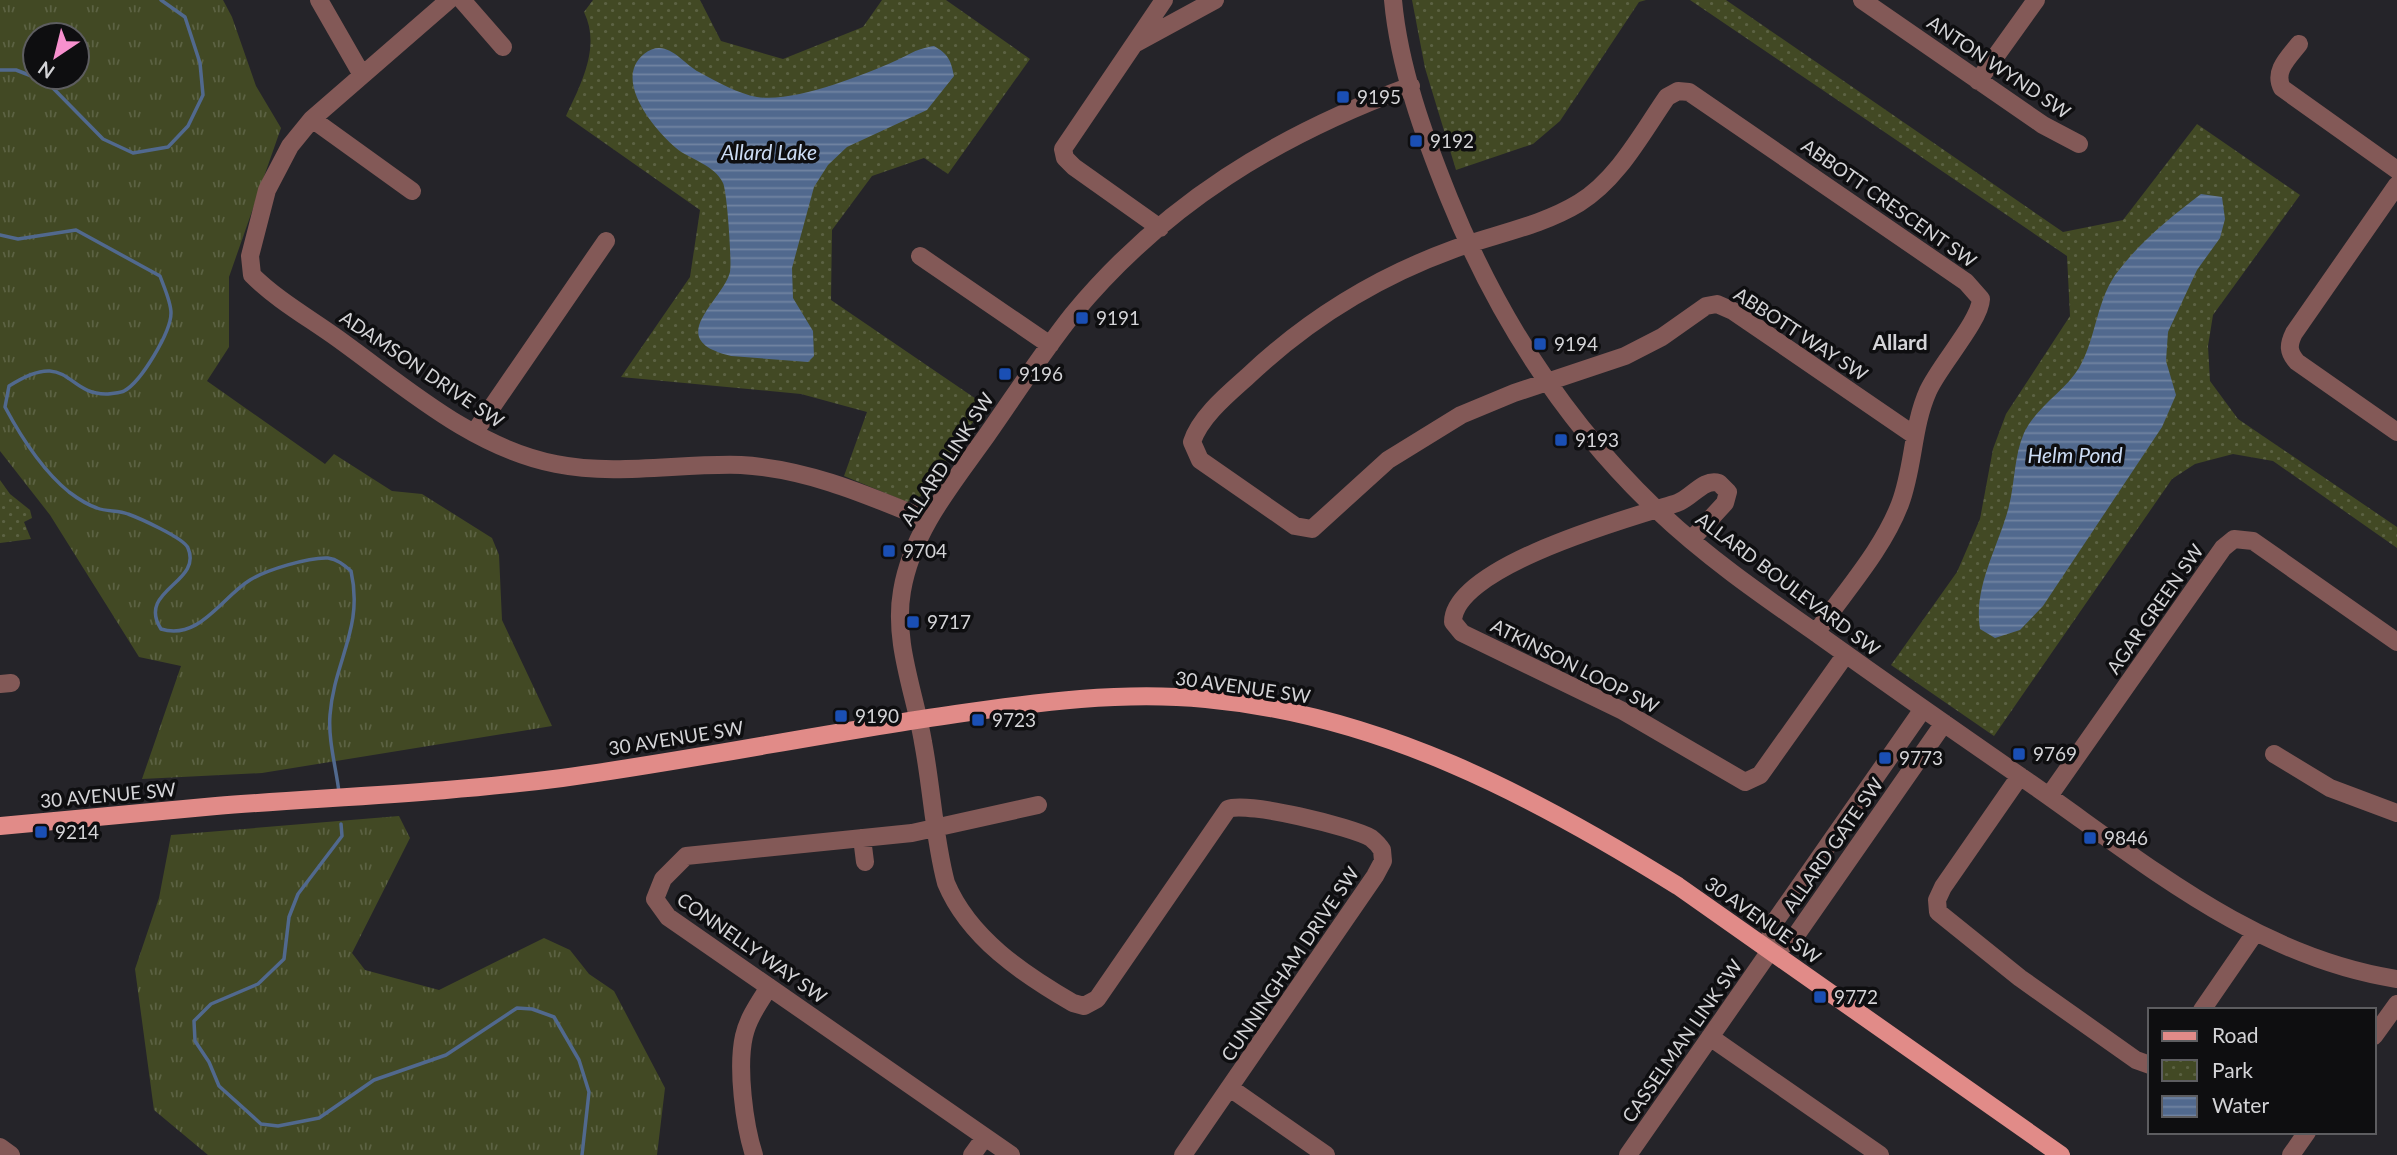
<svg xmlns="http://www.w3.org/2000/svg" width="2397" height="1155" viewBox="0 0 2397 1155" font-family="Lato,sans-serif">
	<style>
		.grass { fill: url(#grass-tufts); fill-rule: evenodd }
		.park { fill: url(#park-dots) }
		.water { fill: url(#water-rules) }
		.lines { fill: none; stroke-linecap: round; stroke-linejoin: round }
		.stream { stroke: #51698e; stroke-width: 3.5 }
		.minor { stroke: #835957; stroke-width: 18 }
		.major { stroke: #e18b88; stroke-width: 18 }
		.transit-dot { fill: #1a4fb4; stroke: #0e0e10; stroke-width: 2.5 }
		.labels { text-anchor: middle; stroke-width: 7; stroke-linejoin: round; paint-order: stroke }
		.street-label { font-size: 19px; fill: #d4d4d7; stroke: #0e0e10 }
		.poi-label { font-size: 19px; fill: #d4d4d7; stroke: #0e0e10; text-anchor: start }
		.water-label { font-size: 21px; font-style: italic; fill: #ccdcf4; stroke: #0e0e10 }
		.neighbourhood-label { font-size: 21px; font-weight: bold; fill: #d4d4d7; stroke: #0e0e10 }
	</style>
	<defs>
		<pattern id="grass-tufts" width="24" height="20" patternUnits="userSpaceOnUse" patternTransform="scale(1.75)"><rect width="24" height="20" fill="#424924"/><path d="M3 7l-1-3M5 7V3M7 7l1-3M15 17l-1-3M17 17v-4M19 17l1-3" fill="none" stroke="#5c6243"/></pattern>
		<pattern id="park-dots" width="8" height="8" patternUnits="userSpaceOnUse" patternTransform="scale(1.75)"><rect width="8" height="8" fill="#424924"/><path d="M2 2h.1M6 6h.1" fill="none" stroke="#5c6243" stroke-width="1.8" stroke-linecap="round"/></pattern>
		<pattern id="water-rules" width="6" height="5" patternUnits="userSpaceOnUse" patternTransform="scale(1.75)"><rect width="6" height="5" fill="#51698e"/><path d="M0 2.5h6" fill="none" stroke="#7184a2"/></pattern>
	</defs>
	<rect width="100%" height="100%" fill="#252429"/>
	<path class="grass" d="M0 0H223L232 17 256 86 281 128 229 277V347L207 381 325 464 334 454 392 491 422 494 492 538 499 555 502 620 552 726 262 773 142 779 181 666 139 657 50 515 0 451ZM35 35H77V77H35Z
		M399 816 410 838 352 953 365 970 439 990 544 938 570 950 589 974 614 991 665 1088 657 1155H208L154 1110 135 969 159 898 171 835Z"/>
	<path class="park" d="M593 0H700L721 41 783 59 863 27 882 0H946L1030 59 948 174 924 158 872 176 832 230 831 300 985 405 921 496 907 502 844 476 867 412 801 394 621 377 690 277 700 210 566 116C581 84 601 47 584 12Z
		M1412 0H1646L1639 2 1560 121 1533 144 1456 170 1425 68Z
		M1690 0H1726L2063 232 2123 220 2197 124 2300 195 2213 315 2208 346 2210 381 2238 419 2397 527V548L2273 461 2233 454 2195 464 2172 479 1994 736 1891 665 1957 572 1980 519 1993 449 2006 414 2070 316 2067 256Z
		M0 480 10 494 30 510 32 518 24 522 31 539 0 543Z"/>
	<path class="water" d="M934 46C948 54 951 60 954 76L927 110 847 147 828 165 814 187 792 268 793 298 813 331 814 356 808 362 731 356C662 340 722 302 730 272 732 262 727 191 723 183 714 164 690 160 676 148 655 130 612 80 644 54 666 36 682 63 699 72 715 81 739 94 757 97 793 103 861 76 895 61 911 54 915 49 934 46Z
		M2201 194 2222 197 2225 219 2220 238 2197 270 2168 332 2166 361 2176 395 2162 427 2043 606 2020 630 1995 638 1980 629C1973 586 1999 546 2009 506 2015 482 2014 456 2024 433 2036 407 2065 391 2079 368 2097 337 2096 298 2119 270 2141 241 2172 216 2201 194Z"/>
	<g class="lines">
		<path class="stream" d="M0 70H16L47 82 103 139 133 153 168 147 188 126 203 95 200 63 185 17 161 0
			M0 235 18 239 76 230 160 276C164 287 171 302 171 313 171 332 141 382 124 391 121 393 112 393 108 394 65 396 70 347 9 386L5 407C21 437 42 470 69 492 77 498 88 505 97 508 107 512 118 510 128 514 139 518 184 538 188 548 203 583 136 590 161 629 199 641 222 597 250 580 266 570 309 557 328 558 337 559 344 565 351 571 364 628 334 661 330 715 328 739 336 768 339 792
			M341 824 342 836 298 894 289 917 284 959 258 984 211 1004 194 1021 195 1041 209 1062 219 1086 261 1124 278 1126 319 1118 374 1080 446 1055 517 1008 532 1009 554 1017 579 1060 589 1092 582 1155"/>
		<path class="minor" d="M319 0 362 75
			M449 0 312 119 290 146 267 190 250 256 252 275C276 299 309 318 337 338 404 386 473 448 556 464 616 476 680 463 741 465 808 469 867 495 928 520
			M462 0 503 47
			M1393 0C1399 67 1424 136 1449 198 1496 314 1565 422 1656 509 1705 556 1763 596 1819 635 1889 685 1959 734 2030 783 2145 863 2255 957 2397 979
			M1862 0 2043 125 2079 144
			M1136 43 1215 0
			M2299 44C2289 57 2273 71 2282 88L2397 170
			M1978 81 2036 0
			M312 119 412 191
			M2397 185 2294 333C2288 345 2288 352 2297 362L2397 432
			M1160 228 1074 167 1065 158 1063 149 1164 0
			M920 256 1050 345
			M474 433 606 241
			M1691 540 1725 503 1728 492 1719 483C1703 478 1692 498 1677 503 1632 517 1453 566 1453 622L1462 633 1623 711 1745 782 1760 775 1846 654
			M1816 633C1844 592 1882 551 1900 504 1914 467 1912 427 1928 391 1939 366 1980 321 1981 299L1966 282 1689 92 1678 91 1667 97C1642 133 1618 179 1579 203 1541 226 1496 234 1454 249 1377 277 1306 321 1247 377 1228 394 1200 417 1192 442L1200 460 1295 526 1312 529 1388 460 1461 415 1514 393 1625 356 1662 337 1706 306 1717 304 1733 311 1914 435
			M0 684 11 683
			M2274 754 2330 788 2397 813
			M2020 776 1943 887 1937 900 1938 912 2020 978 2136 1060 2150 1065
			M2049 796 2223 548 2234 539 2253 541 2397 642
			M862 838 865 862
			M1770 951 1771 927 1923 709
			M1770 951 1792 941 1944 723
			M2202 1010 2255 933
			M2374 1036 2397 1004
			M1710 1037 1880 1155
			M1230 1088 1326 1155
			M0 1147 11 1155
			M754 1155C744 1124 737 1067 744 1036 748 1018 759 1003 769 987
			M972 1155 985 1137
			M1011 1155 668 917 655 899 663 879 686 856 912 833 1038 805
			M1183 1155 1375 876 1383 861 1382 850C1379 845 1376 842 1371 838 1352 827 1247 801 1228 809L1097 999 1084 1006 1073 1003C1023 974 969 938 946 883 934 838 932 789 923 742 915 693 893 642 902 591 912 531 953 483 987 435 1015 395 1042 353 1073 314 1165 203 1278 135 1411 86
			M1628 1155 1770 951
			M2291 1155 2307 1132"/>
		<path class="major" d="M0 826C72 819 144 812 216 806 331 797 447 793 562 778 694 760 824 733 956 714 1039 702 1122 691 1206 699 1380 715 1532 795 1678 886L2061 1155"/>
	</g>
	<g class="transit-dot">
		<rect x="1336" y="90" width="14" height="14" rx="3.5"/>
		<rect x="1409" y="134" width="14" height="14" rx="3.5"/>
		<rect x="1075" y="311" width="14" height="14" rx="3.5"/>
		<rect x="1533" y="337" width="14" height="14" rx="3.5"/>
		<rect x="998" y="367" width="14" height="14" rx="3.5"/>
		<rect x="1554" y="433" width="14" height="14" rx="3.5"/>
		<rect x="882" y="544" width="14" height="14" rx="3.5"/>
		<rect x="906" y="615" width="14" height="14" rx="3.5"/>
		<rect x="834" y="709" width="14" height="14" rx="3.5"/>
		<rect x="971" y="713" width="14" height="14" rx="3.5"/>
		<rect x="2012" y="747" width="14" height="14" rx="3.5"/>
		<rect x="1878" y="751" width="14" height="14" rx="3.5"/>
		<rect x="34" y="825" width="14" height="14" rx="3.5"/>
		<rect x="2083" y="831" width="14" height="14" rx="3.5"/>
		<rect x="1813" y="990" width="14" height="14" rx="3.5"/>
	</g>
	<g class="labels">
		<g class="street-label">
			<text transform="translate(1999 67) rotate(34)" y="7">ANTON WYND SW</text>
			<text transform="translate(1889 203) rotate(35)" y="7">ABBOTT CRESCENT SW</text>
			<text transform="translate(1801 334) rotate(33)" y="7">ABBOTT WAY SW</text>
			<text transform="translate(422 369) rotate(34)" y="7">ADAMSON DRIVE SW</text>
			<text transform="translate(947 459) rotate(-57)" y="7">ALLARD LINK SW</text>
			<text transform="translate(1788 584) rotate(37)" y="7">ALLARD BOULEVARD SW</text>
			<text transform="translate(2155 609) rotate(-55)" y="7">AGAR GREEN SW</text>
			<text transform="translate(1575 666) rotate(27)" y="7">ATKINSON LOOP SW</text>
			<text transform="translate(1243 687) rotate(8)" y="7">30 AVENUE SW</text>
			<text transform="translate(676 738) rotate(-9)" y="7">30 AVENUE SW</text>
			<text transform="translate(108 795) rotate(-5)" y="7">30 AVENUE SW</text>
			<text transform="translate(1833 845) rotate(-55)" y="7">ALLARD GATE SW</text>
			<text transform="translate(1763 920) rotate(35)" y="7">30 AVENUE SW</text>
			<text transform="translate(752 948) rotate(35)" y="7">CONNELLY WAY SW</text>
			<text transform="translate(1290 964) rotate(-56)" y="7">CUNNINGHAM DRIVE SW</text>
			<text transform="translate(1682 1041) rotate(-55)" y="7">CASSELMAN LINK SW</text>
		</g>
		<g class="poi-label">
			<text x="1357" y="104">9195</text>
			<text x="1430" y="148">9192</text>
			<text x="1096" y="325">9191</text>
			<text x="1554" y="351">9194</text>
			<text x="1019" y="381">9196</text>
			<text x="1575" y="447">9193</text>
			<text x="903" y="558">9704</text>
			<text x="927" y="629">9717</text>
			<text x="855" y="723">9190</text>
			<text x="992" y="727">9723</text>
			<text x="2033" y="761">9769</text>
			<text x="1899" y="765">9773</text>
			<text x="55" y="839">9214</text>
			<text x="2104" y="845">9846</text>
			<text x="1834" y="1004">9772</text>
		</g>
		<g class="water-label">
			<text x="769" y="160">Allard Lake</text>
			<text x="2075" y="463">Helm Pond</text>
		</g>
		<g class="neighbourhood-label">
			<text x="1900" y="350">Allard</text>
		</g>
	</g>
	<rect x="2148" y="1008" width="228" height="126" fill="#0e0e10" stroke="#5d5d60" stroke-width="2"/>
	<rect x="2162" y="1031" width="35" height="10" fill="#e18b88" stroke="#5d5d60" stroke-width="2"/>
	<text x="2212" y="1043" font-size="21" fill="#d4d4d7">Road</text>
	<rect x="2162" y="1060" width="35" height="21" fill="url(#park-dots)" stroke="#5d5d60" stroke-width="2"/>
	<text x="2212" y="1078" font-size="21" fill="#d4d4d7">Park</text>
	<rect x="2162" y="1096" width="35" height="21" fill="url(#water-rules)" stroke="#5d5d60" stroke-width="2"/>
	<text x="2212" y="1113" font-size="21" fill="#d4d4d7">Water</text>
	<g transform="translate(56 56) rotate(215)"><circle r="33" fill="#0e0e10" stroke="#5d5d60" stroke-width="2"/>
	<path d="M0-5L12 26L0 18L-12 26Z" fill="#f790ce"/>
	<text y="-10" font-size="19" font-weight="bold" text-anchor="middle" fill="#d4d4d7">N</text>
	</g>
</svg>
